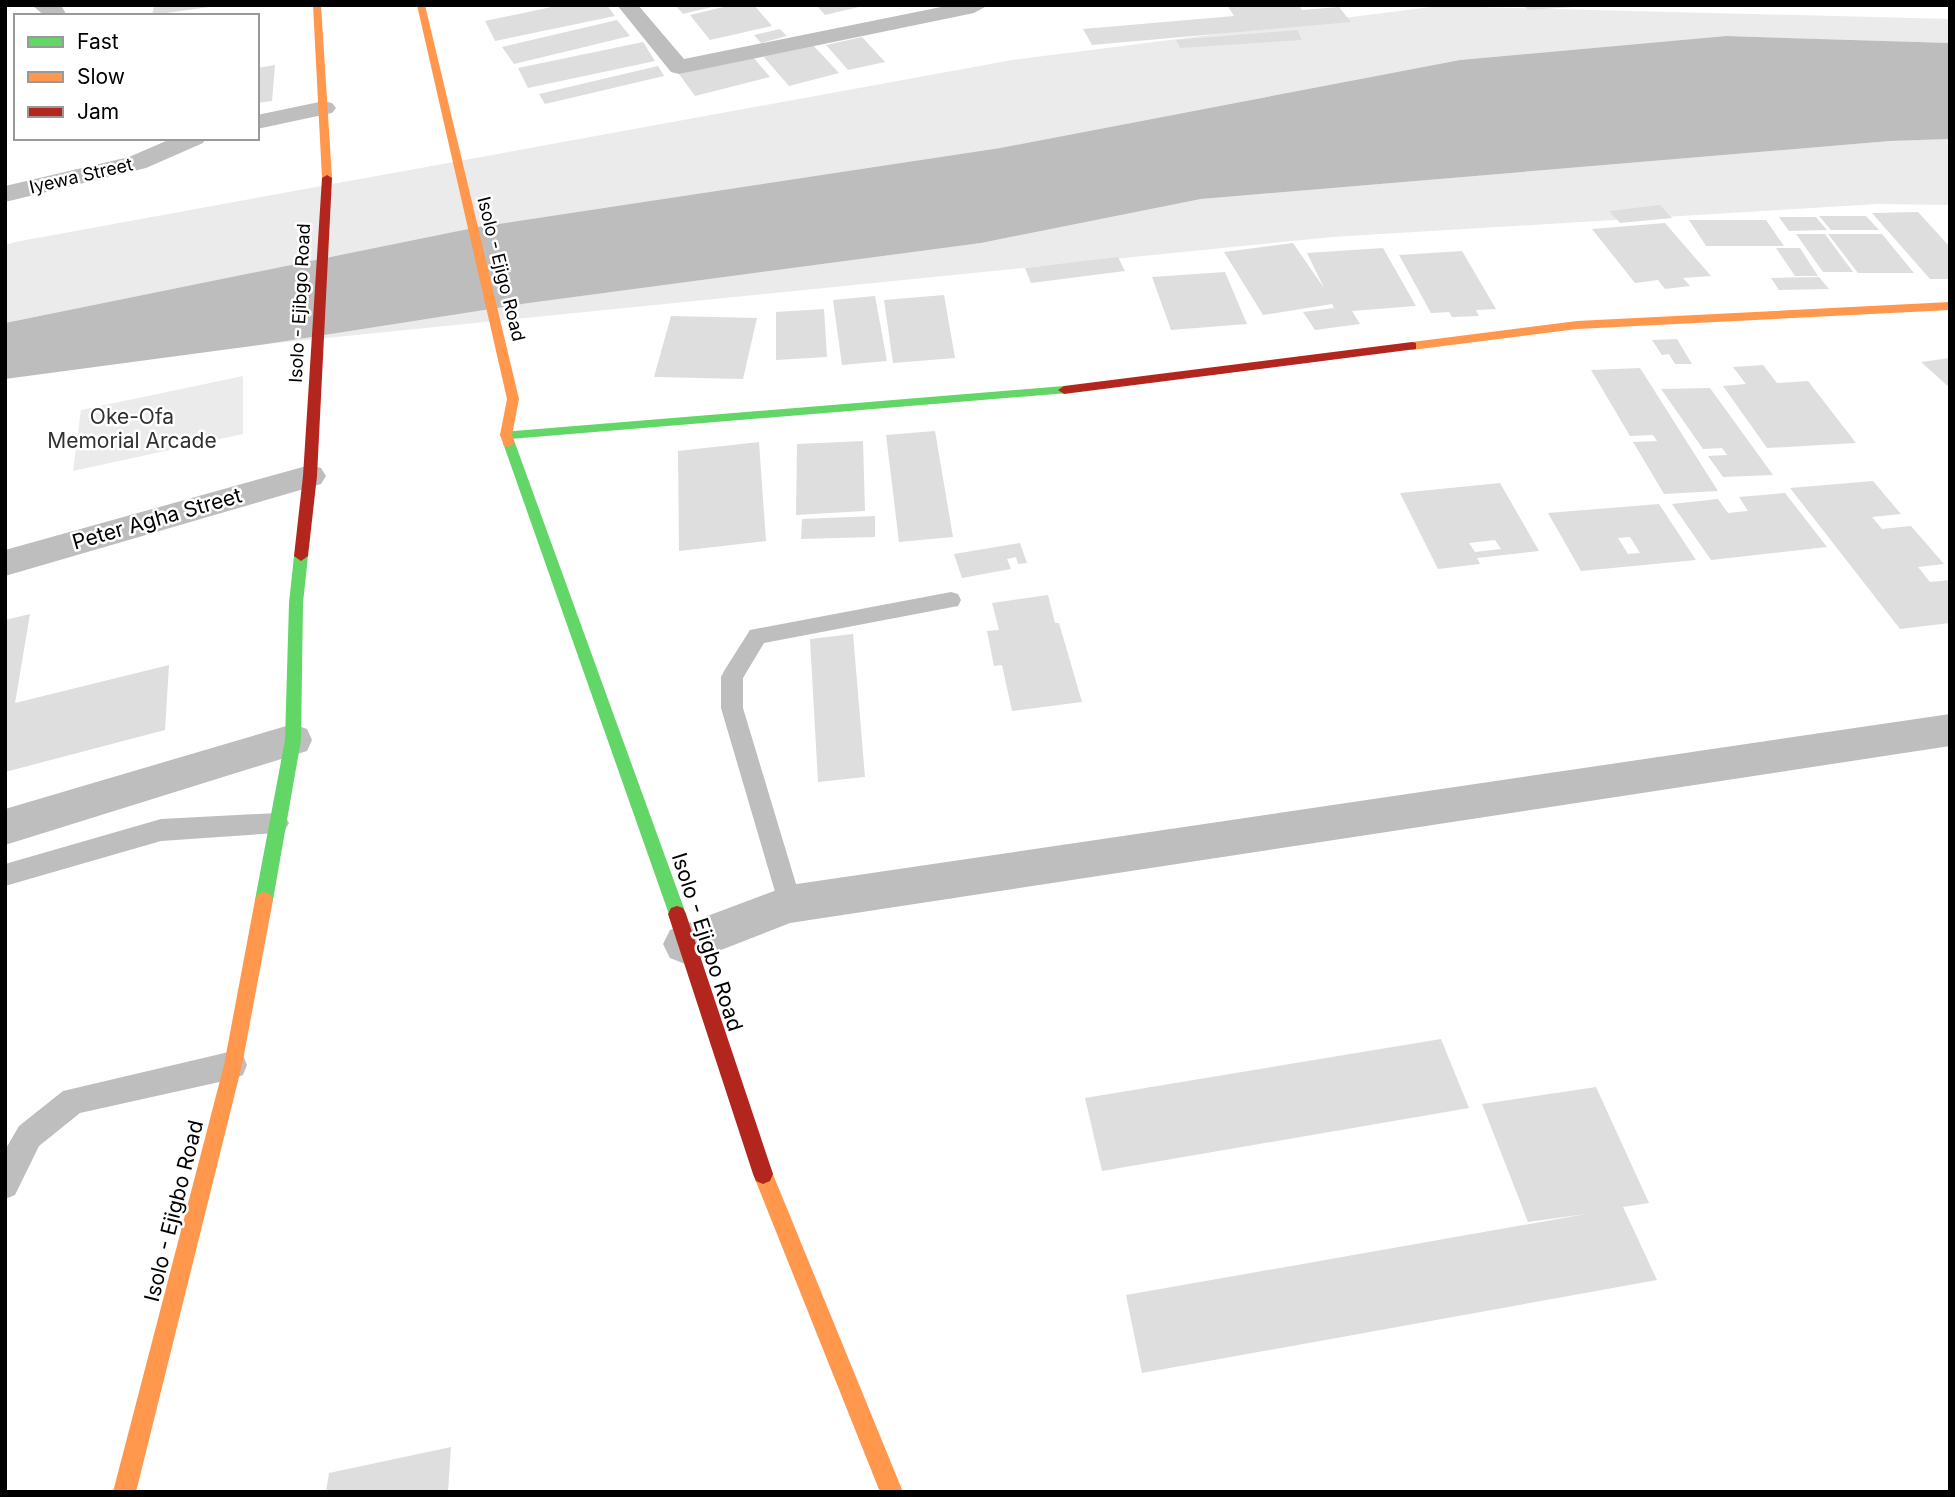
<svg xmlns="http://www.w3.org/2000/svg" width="1955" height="1497" viewBox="0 0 1955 1497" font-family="Inter,sans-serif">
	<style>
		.green { fill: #ebebeb }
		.water { fill: #bdbdbd }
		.building { fill: #dedede; fill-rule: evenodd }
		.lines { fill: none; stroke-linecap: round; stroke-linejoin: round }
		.lane { fill: #bebebe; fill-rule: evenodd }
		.street { fill: #bebebe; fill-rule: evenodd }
		.fast { fill: #63d668; fill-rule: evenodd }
		.slow { fill: #ff974d; fill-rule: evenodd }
		.jam { fill: #b3261e; fill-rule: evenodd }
		.labels { text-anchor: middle; stroke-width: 5; stroke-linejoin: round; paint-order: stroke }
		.far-street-label { font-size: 18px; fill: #000; stroke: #fff }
		.park-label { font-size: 21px; fill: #313131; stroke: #fff }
		.street-label { font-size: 21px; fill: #000; stroke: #fff }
	</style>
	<rect width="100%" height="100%" fill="#fff"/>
	<path class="green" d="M1439 6 1950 19V43L1726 36 1460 60 1000 148 478 227 5 323V245L15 242 1012 60Z
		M1950 139V205L1878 204 1332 237 267 344 529 303 981 243 1201 199 1890 141Z
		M243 376V434L73 471 81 410Z"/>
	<path class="water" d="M1726 36 1950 43V139L1890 141 1201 199 981 243 529 303 267 344 5 379V323L478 227 1000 148 1460 60Z"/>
	<path class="building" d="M209 5V7L152 15 154 7Z
		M561 5H607L615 16 495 41 485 21Z
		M675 5H716V6L683 14Z
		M732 5H754L772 26 710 40 690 15Z
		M816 5H863V6L825 15Z
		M1227 5H1299L1302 10 1339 7 1351 22 1092 45 1083 29 1234 16Z
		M1523 5H1574V7L1528 10Z
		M617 20 630 36 514 64 502 47Z
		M780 29 787 36 761 43 754 35Z
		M1297 30 1302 40 1180 48 1176 40Z
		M862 37 885 62 848 70 826 45Z
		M643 42 655 61 528 88 518 68Z
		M811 43 839 73 789 86 762 55Z
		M753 57 770 77 695 96 679 74Z
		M275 65 272 101 257 103V68Z
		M658 66 664 76 545 104 539 94Z
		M1660 205 1672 218 1620 223 1609 211Z
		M1918 212 1950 247V279H1930L1872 213Z
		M1819 216H1866L1879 230H1831Z
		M1779 217H1816L1827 230 1789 231Z
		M1689 220H1766L1784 246H1706Z
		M1665 223 1711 276 1683 278 1690 286 1665 289 1658 280 1635 283 1592 229Z
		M1796 234H1825L1853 272H1823Z
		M1828 234H1882L1914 273H1858Z
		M1293 243 1324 288 1307 253 1383 248 1416 306 1352 311 1360 324 1315 330 1303 312 1334 308 1332 304 1263 315 1224 252Z
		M1776 248H1800L1818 276H1795Z
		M1462 251 1496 309 1476 310 1479 316 1452 317 1449 312 1431 313 1399 255Z
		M1118 257 1125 271 1031 283 1025 268Z
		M1225 272 1247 324 1171 330 1152 277Z
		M1819 277 1829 289 1779 290 1771 278Z
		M944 295 955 358 893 363 884 300Z
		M875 296 887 361 842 365 833 300Z
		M824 309 827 357 776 360V312Z
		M671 316 757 318 743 379 654 377Z
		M1677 339 1692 364H1675L1669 354 1662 355 1652 340Z
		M1950 358V388L1921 362Z
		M1763 365 1777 383 1808 381 1856 443 1767 448 1723 386 1746 384 1733 367Z
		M1640 368 1718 491 1664 494 1633 442 1657 441 1653 435 1630 436 1591 370Z
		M1710 388 1773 475 1723 477 1708 456 1727 455 1722 448 1703 449 1661 389Z
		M935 431 953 537 899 542 886 435Z
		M863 441 865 511 796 515 797 444Z
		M759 442 766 541 679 551 678 451Z
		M1873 481 1901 514 1872 517 1882 529 1911 526 1944 564 1918 567 1930 582 1950 580V623L1900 629 1790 488Z
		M1500 483 1539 551 1477 558 1480 564 1438 569 1400 493ZM1495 540 1501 549 1475 552 1469 543Z
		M1785 493 1827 547 1711 560 1672 504 1718 499 1728 513 1748 511 1739 497Z
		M1659 504 1696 560 1581 571 1548 513ZM1630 537 1640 553 1628 554 1618 538Z
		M875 516V537L801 539 802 519Z
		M1020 543 1027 563 1018 564 1016 557 1007 559 1011 569 962 578 954 554Z
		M1048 595 1055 623H1059L1082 702 1012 711 1002 665 994 666 987 631 999 630 992 603Z
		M30 614 15 703 169 665 165 730 5 772V620Z
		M853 634 865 777 818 782 810 639Z
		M1441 1039 1469 1108 1102 1171 1085 1098Z
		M1596 1087 1649 1203 1623 1207 1657 1280 1142 1373 1126 1295 1586 1214 1528 1222 1482 1104Z
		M451 1447 448 1492H326L329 1473Z"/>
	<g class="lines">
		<path class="lane" d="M951 592 958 594 961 600 958 606 764 643 743 678V708L802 904 799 912 790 915 781 912 721 708V677L724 671 750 630Z
			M277 813 285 816 289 823 285 830 277 833 161 841 5 886V864L161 819Z
			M233 1051 243 1055 247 1065 243 1075 233 1079 80 1113 39 1146 15 1195 5 1199V1150L19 1126 63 1091Z"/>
		<path class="street" d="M32 5H61L67 16H45Z
			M617 5H638L684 59 951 5 985 7 974 13 679 74 671 72Z
			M324 101 332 103 336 108 332 113 257 129V115Z
			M173 138H206L203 143 146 168 5 202V186L129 157Z
			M310 465 321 468 326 476 321 484 5 576V550Z
			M1950 714V746L790 923 685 964 670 958 663 944 670 930 790 885Z
			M293 724 307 729 312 740 307 751 5 845V809Z"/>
		<path class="fast" d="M1064 386 1070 390 1068 393 510 439 515 443 686 914 683 920 677 922 671 920 503 443 507 439 500 435 501 432Z
			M301 551 308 556 303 603 301 740 273 900 270 906 264 908 258 906 255 900 285 740 289 603 294 556Z"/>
		<path class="slow" d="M313 5H321L332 178 327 181 322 178Z
			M417 5H425L519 399 512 435 515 443 509 447 504 446 500 435 507 399Z
			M1950 302V310L1577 329 1412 350 1406 346 1412 342 1577 321Z
			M264 892 270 894 273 900 242 1065 136 1492H113L224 1065 255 900 258 894Z
			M763 1164 770 1167 903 1492H880L753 1174 756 1167Z"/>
		<path class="jam" d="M327 175 332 178 317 476 308 556 301 561 294 556 303 476 322 178Z
			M1412 342 1416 343V349L1064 394 1058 390 1064 386Z
			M677 906 683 908 686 914 773 1174 770 1181 763 1184 756 1181 753 1174 668 914 671 908Z"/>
	</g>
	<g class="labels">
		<g class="far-street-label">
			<text transform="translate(81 176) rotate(-13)" y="6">Iyewa Street</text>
			<text transform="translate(501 269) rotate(76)" y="6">Isolo - Ejigo Road</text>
			<text transform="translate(300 303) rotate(-87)" y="6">Isolo - Ejibgo Road</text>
		</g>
		<g class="park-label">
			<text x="132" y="424">Oke-Ofa<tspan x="132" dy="24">Memorial Arcade</tspan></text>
		</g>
		<g class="street-label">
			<text transform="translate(157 519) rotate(-16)" y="7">Peter Agha Street</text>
			<text transform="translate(707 942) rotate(72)" y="7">Isolo - Ejigbo Road</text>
			<text transform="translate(174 1211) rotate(-76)" y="7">Isolo - Ejigbo Road</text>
		</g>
	</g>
	<rect width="1955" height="1497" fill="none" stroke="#000000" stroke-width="14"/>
	<rect x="14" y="14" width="245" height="126" fill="#ffffff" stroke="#999999" stroke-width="2"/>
	<rect x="28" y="37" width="35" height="10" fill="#63d668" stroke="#999999" stroke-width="2"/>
	<text x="77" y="49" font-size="21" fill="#000000">Fast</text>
	<rect x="28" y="72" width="35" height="10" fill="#ff974d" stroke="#999999" stroke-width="2"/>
	<text x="77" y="84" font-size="21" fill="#000000">Slow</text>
	<rect x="28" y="107" width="35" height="10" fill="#b3261e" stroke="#999999" stroke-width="2"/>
	<text x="77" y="119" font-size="21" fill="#000000">Jam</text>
</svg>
